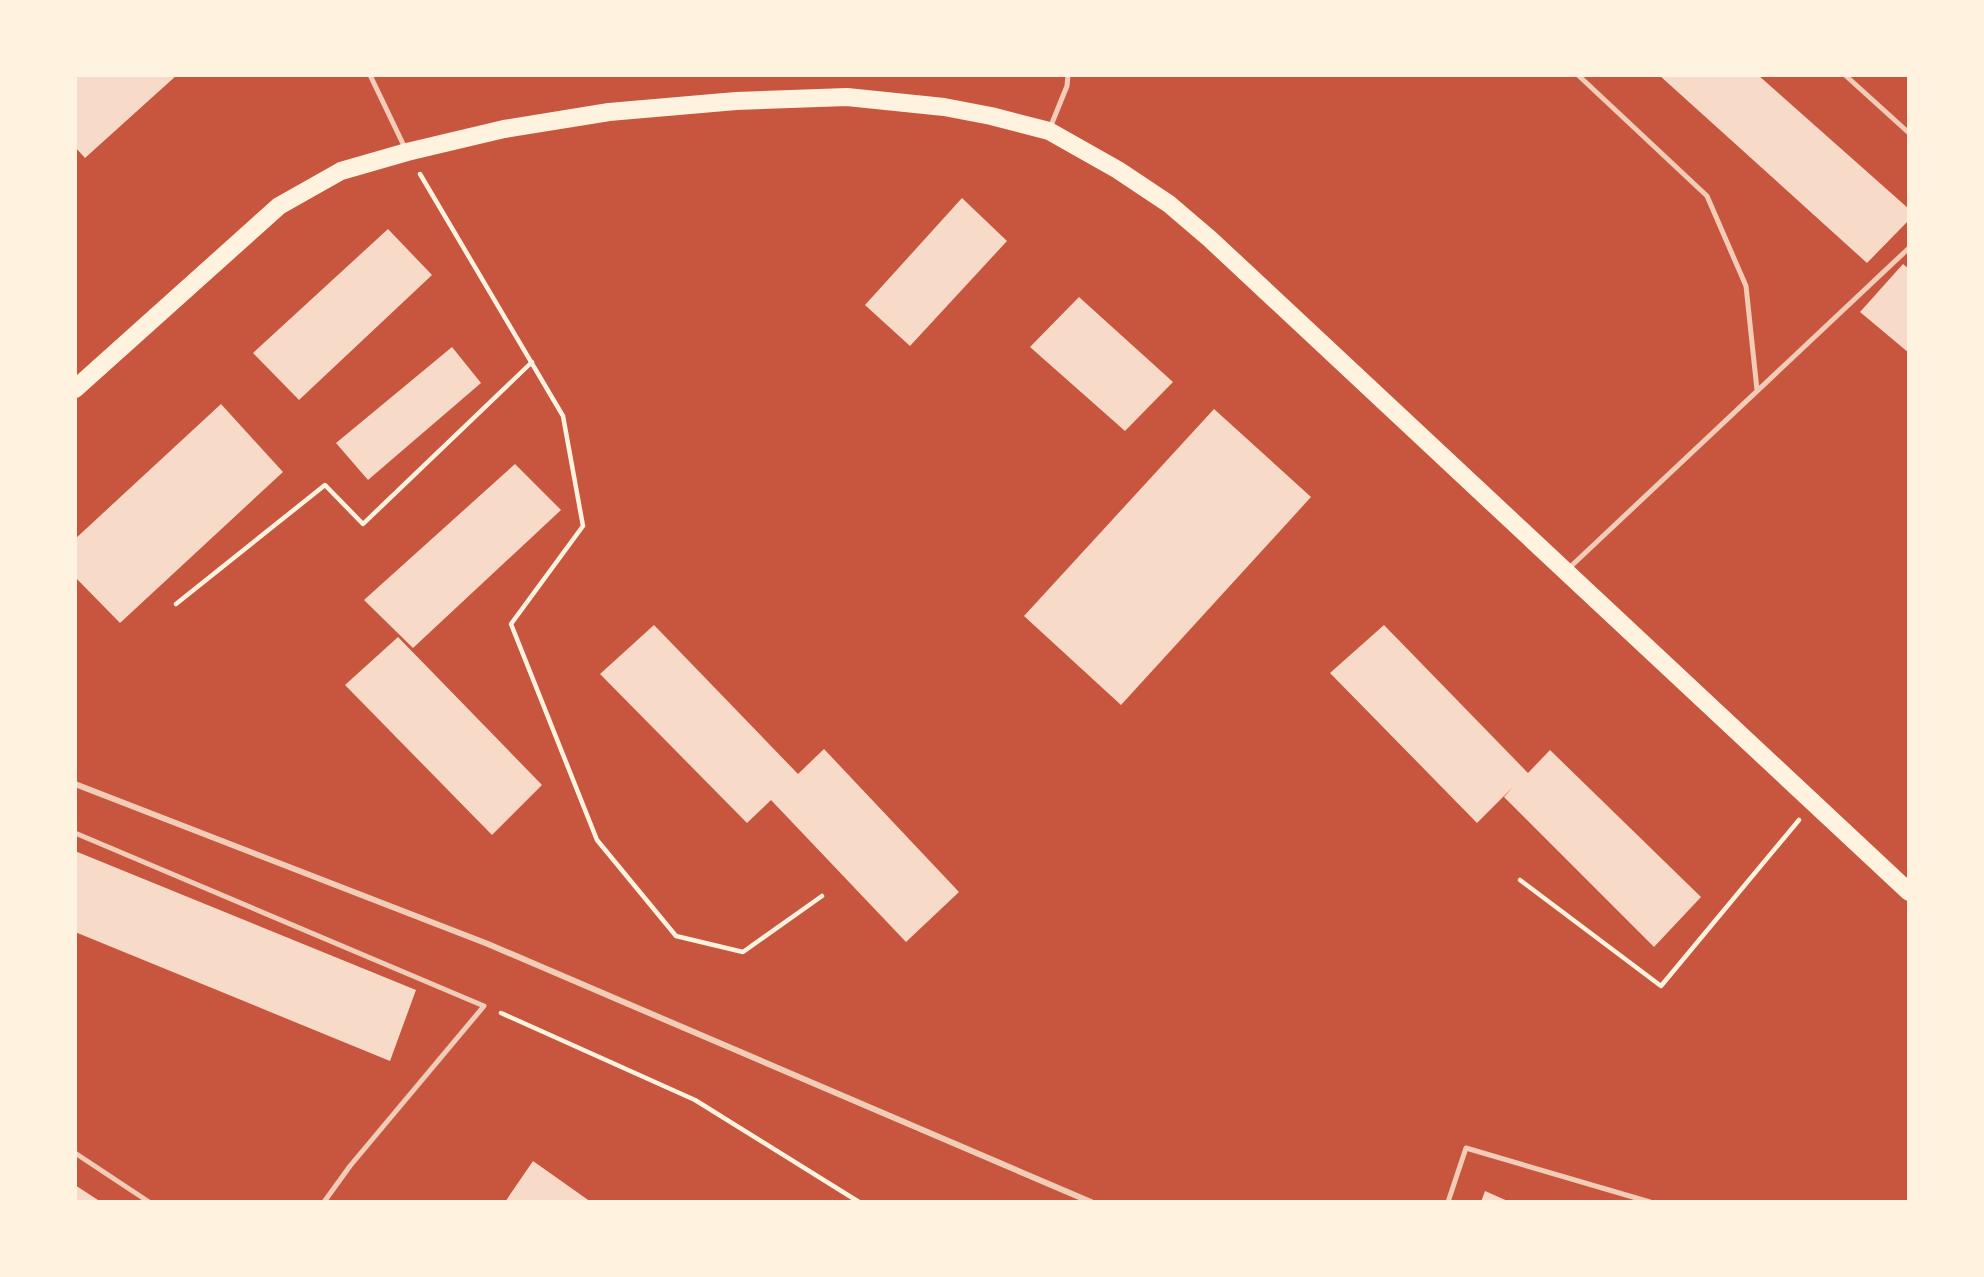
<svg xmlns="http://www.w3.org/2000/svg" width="1984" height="1277" viewBox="0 0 1984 1277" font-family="Commissioner,sans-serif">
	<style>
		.building { fill: #f7dbc8 }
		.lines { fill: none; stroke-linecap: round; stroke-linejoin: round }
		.path { stroke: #fff3e0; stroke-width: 4.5 }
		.service { stroke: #f1ccb7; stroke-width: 5 }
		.pedestrian { stroke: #f1ccb7; stroke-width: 6 }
		.primary { stroke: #fff3e0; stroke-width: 18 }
	</style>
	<rect width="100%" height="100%" fill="#c8553d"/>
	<path class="building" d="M75 75H177L85 158 75 147Z
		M1659 75H1758L1909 209V220L1867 263Z
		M962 198 1007 241 910 346 865 305Z
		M388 229 432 275 299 400 253 353Z
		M1903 264 1909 269V353L1860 312Z
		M1079 297 1173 382 1125 431 1030 347Z
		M452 347 481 383 368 480 336 443Z
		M221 404 283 472 120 623 75 577V539Z
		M1214 409 1311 497 1121 705 1024 616Z
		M515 464 561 510 413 648 364 600Z
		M654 625 798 774 824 749 959 892 906 942 771 800 747 823 600 674Z
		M1384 625 1528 773 1550 750 1701 897 1654 947 1504 797 1513 787 1477 823 1330 673Z
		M398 637 542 785 492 835 345 685Z
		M75 851 416 990 390 1061 75 932Z
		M533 1161 591 1202H505Z
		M75 1185 101 1202H75Z
		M1485 1191 1510 1202H1481Z"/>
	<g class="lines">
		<path class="path" d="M420 174 563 416 583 526 511 624 597 840 676 936 743 952 822 896
			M176 604 325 485 363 524 532 362
			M1520 880 1661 986 1799 820
			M501 1013 695 1100 859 1202"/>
		<path class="service" d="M370 75 405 148
			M1578 75 1707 196 1746 286 1757 390
			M1845 75 1909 133
			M1050 128 1067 86 1068 75
			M1567 570 1909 248
			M75 833 484 1006 350 1166 324 1202
			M75 1153 149 1202
			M1448 1202 1466 1148 1650 1202"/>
		<path class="pedestrian" d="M75 784 488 944 1091 1202"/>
		<path class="primary" d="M75 389 279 206 341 171 407 152 504 129 609 112 736 101 847 97 944 107 991 116 1049 131 1118 170 1169 204 1210 239 1909 892"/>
	</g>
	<rect width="1984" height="1277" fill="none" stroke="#fff3e0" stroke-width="154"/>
</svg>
